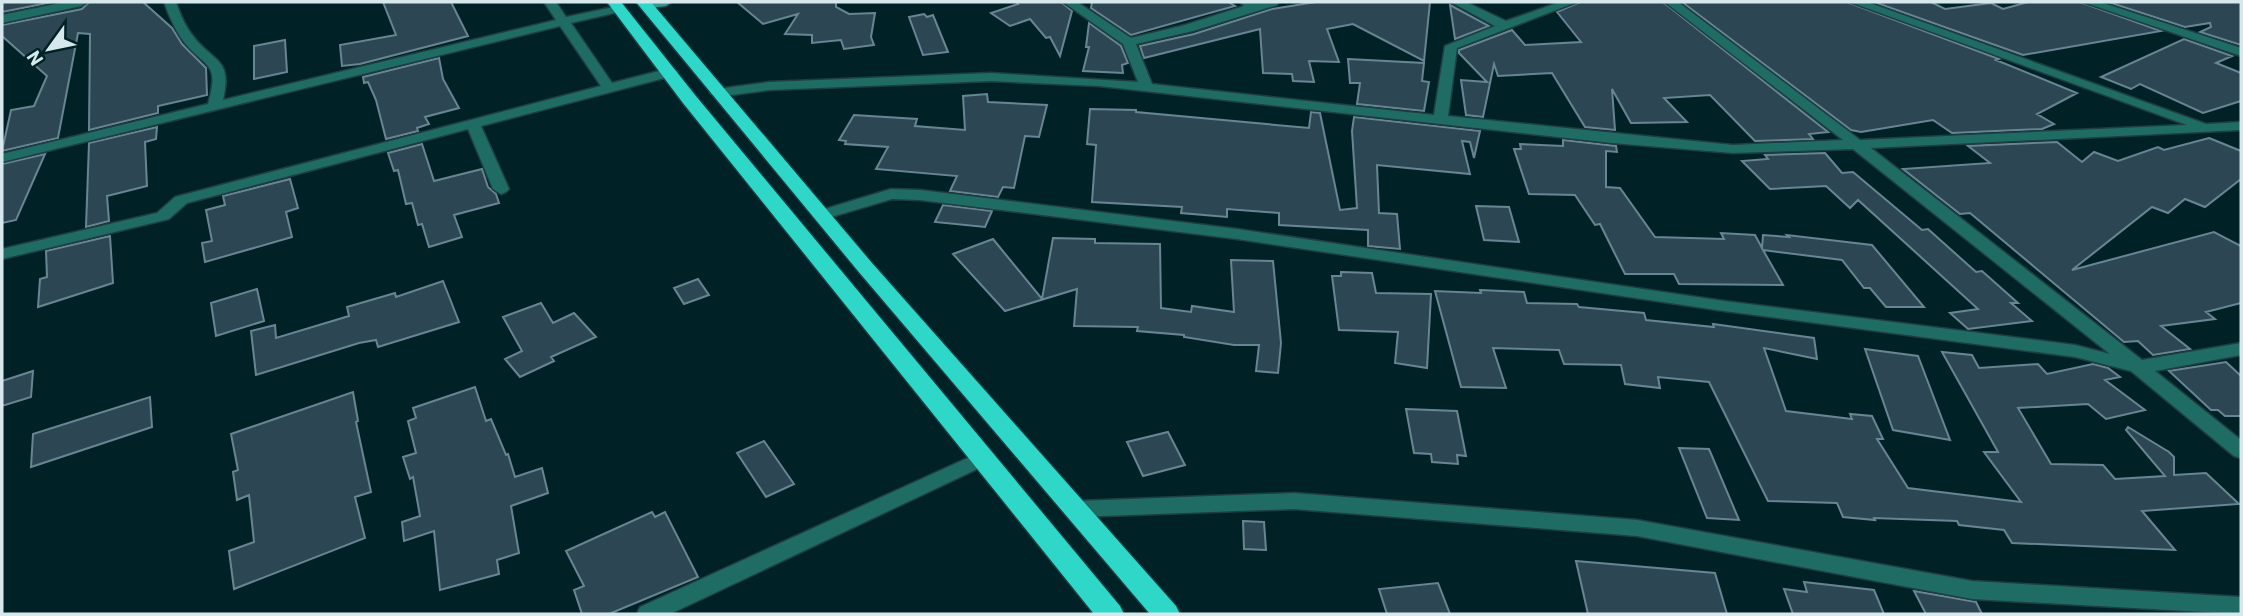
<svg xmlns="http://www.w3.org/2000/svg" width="2243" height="616" viewBox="0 0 2243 616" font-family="Barlow,sans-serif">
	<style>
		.building { fill: #2c4753; stroke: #688593; stroke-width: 2 }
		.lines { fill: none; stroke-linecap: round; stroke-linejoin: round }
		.street-casing { stroke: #1e3e42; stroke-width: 3 }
		.secondary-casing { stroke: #1e3e42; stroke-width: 3 }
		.highway-casing { stroke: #1e3e42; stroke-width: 3 }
		.street { fill: #1f6c65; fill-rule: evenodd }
		.secondary { fill: #36958c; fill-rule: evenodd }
		.highway { fill: #2fd7c9; fill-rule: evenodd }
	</style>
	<rect width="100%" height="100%" fill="#002226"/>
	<path class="building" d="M2 2H53L2 12Z
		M89 2H143L172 28 182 44 206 68 207 95 158 106V113L89 130 90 34 78 33 58 138 2 151 11 110 34 106 47 76 2 36V25L82 9Z
		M383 2H451L468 36 360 64 342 66 340 45 396 35Z
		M737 2H836V7L849 14 875 13 871 37 874 45 844 49 841 40 812 43V35L785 34 798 14 763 24Z
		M1016 2H1061L1072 11 1060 56 1050 37 1046 38 1030 19 1010 26 991 13 1018 4Z
		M1092 2H1228L1235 6 1131 35 1091 8Z
		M1316 2H1430L1424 61 1353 24 1327 29 1339 62 1309 61 1314 82 1293 81 1292 74 1263 73 1260 29 1144 58 1140 46 1194 34 1272 9Z
		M1580 2H1663L1828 132 1809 134 1813 139 1755 141 1710 95 1664 98 1687 122 1631 123 1612 89 1615 130 1585 127 1552 73 1498 76 1494 64 1483 117 1466 115 1461 80 1487 82 1459 53V50L1512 30 1525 45 1581 42 1557 12Z
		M1682 2H1847L1999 59 1996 60 2077 93 2037 114 2054 124 2042 129 1952 133 1933 120 1861 132 1851 130Z
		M1874 2H1931L1945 9 1991 3 2003 9 2028 2H2080L2161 31 2023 55Z
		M2108 2H2241V45L2200 32 2211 27 2210 23 2185 27Z
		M1450 5 1489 26 1455 39Z
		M924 14 927 17 933 15 948 52 923 55 909 17Z
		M1089 23 1121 46 1128 63 1122 65 1123 73 1083 71 1089 47H1086Z
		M2184 39 2232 56 2216 63 2241 73V101L2203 113 2140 84 2131 89 2101 77Z
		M285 40 287 72 254 79V46Z
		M439 58 443 79 459 108 425 117 429 124 417 128 418 131 386 139 376 100 368 82 364 83 363 77Z
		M1348 59 1424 63 1422 81 1429 82 1424 111 1357 104 1360 83H1350Z
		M987 94 988 102 1047 105 1039 137 1025 136 1014 188 1003 187 998 197 950 191 957 176 876 169 888 147 845 144 846 141 839 140 854 115 917 119 915 126 965 130 963 96Z
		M1090 109 1136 110V112L1309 128 1311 112 1320 113 1340 210 1357 208 1352 131 1354 117 1480 131 1474 158 1470 142 1462 141 1470 174 1377 165 1379 213 1397 214 1400 249 1368 246V230L1279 225V213L1227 209V217L1181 213 1182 207 1092 202 1096 145 1087 144Z
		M157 127 156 139 145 142 147 186 107 196 109 221 86 227 89 143Z
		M2209 138 2241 151V179L2205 207 2185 199 2168 213 2152 207 2072 270 2214 232 2241 246V303L2206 312 2215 319 2161 326 2190 349 2153 355 2138 341 2124 342 1970 213 1960 214 1903 169 1990 163 1968 146 2057 142 2082 162 2094 152 2118 161 2158 147 2164 150Z
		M1563 140 1616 146 1617 152 1606 151V187L1620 188 1655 237 1724 239 1721 233 1755 235 1762 248 1763 235 1789 237 1787 235 1872 245 1924 307H1886L1870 288H1864L1842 260 1763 250 1783 285 1679 284 1674 274H1625L1600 224 1595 225 1575 195 1529 194 1514 149H1521L1520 144 1563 146Z
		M422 144 434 181 482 169 488 187 496 194 499 203 454 215 462 237 429 247 422 224 418 225 412 203 406 204 398 170 394 171 388 153Z
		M1825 153 1842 173 1853 172 1922 230 1928 229 1976 272 1982 271 2018 303H2011L2032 321 1968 329 1950 313 1978 309 1858 200 1850 208 1826 186 1770 189 1742 161 1768 159 1765 155Z
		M45 154 16 220 2 223V164Z
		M290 179 298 208 286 212 292 237 205 262 202 243 212 241 206 210 225 205 223 196Z
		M943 205 992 211 985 227 935 222Z
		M1476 206 1509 207 1519 242 1484 240Z
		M110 236 113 283 38 307 40 279 47 277 46 251Z
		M1053 238 1095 239V243L1160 244 1161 308 1191 312 1192 306 1234 312 1231 260 1273 261 1281 343 1278 373 1256 371 1259 345H1234L1184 337V335L1137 331 1138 327 1074 326 1077 289 1005 311 953 254 993 239 1042 299Z
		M1341 272 1372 273 1376 293 1431 294 1427 368 1395 363 1398 332 1339 330 1332 276H1341Z
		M698 279 709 295 684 304 674 288Z
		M443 281 459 322 378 347 376 340 359 343 256 375 251 331 275 325 276 338 349 316 347 307 395 293 396 297Z
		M257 289 264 321 216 336 211 303Z
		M1480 290 1524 292 1527 303 1577 304 1579 307 1644 313 1646 320 1714 327 1713 324 1814 338 1817 359 1764 348 1786 411 1852 419 1850 414 1872 416 1883 439H1877L1908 488 2021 502 1984 452H1998L1942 352 1972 355 1979 368 2038 364 2047 374 2093 364 2108 368 2120 377 2105 380 2145 410 2106 419 2088 404 2018 408 2051 464 2103 465 2115 479 2165 476 2126 430 2128 427 2169 452 2174 457V475L2206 473 2239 504 2142 511 2175 550 2012 543 2004 530 1959 525 1957 521 1874 518 1875 520 1843 517 1837 503 1768 501 1709 382 1658 377 1660 388 1625 384 1621 365 1564 364 1559 350 1493 348 1506 388 1461 387 1435 291 1481 293Z
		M541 303 553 323 574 313 596 337 551 357 554 361 520 377 505 359 522 351 503 317Z
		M1865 349 1918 356 1950 440 1893 430Z
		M2226 362 2241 376V416H2225L2218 410H2211L2169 371Z
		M33 371 31 397 2 406V381Z
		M475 387 486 421 491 419 506 455 508 454 515 477 542 468 548 493 511 506 519 553 497 560 499 574 440 590 434 531 404 541 402 522 420 516 413 477 410 479 403 457 416 453 408 421 416 418 413 408Z
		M353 392 358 421 356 422 371 492 355 497 365 538 234 589 229 551 254 542 249 495 237 500 233 472 238 470 231 434Z
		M150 397 152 427 31 467 33 434Z
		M1406 409 1457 411 1466 456 1457 455 1458 464 1432 462 1431 454 1414 453Z
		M1168 432 1185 465 1143 476 1127 442Z
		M764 441 794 484 766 497 737 453Z
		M1679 448 1709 449 1739 520 1707 518Z
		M652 512 655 517 665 512 698 577 609 614H582L574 590 584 586 566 551Z
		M1243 521 1264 522 1266 550 1244 549Z
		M1576 561 1715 573 1727 614H1588Z
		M1804 582 1874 590 1884 614H1793L1784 589 1807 592Z
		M1438 583 1450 614H1387L1379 589Z
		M1914 591 1976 602 1982 614H1926Z"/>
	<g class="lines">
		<defs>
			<path id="street" d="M65 2H87L81 6 2 23V15Z
				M164 2H176C180 14 185 26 193 36 213 63 233 57 223 100L556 20 544 2H556L566 17 623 5V11L571 23 612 83 671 68 678 72 676 75 481 126 509 189 506 192 501 194 493 189 468 129 187 203 169 219 2 259V249L157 213 175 197 601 86 560 26 2 162V154L208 104C220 61 206 69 184 42 175 30 169 16 164 2Z
				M1063 2H1077L1131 38 1185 25 1244 6 1240 2H1279L1277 5 1193 31 1136 44 1152 84 1434 115 1445 46 1495 26 1451 2H1466L1506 21 1560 2H1577L1457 48 1448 116 1733 145 1843 140 1665 2H1678L1860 140 2187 125 1850 2H1867L2206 124 2241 122V130L1871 148 2142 360 2241 343V355L2155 371 2241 440V458L2234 456 2131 371 2075 357 1724 311 1237 239 920 200 892 199 821 220 813 215 815 212 891 189 920 190 1237 229 1724 301 2075 345 2110 354 1853 149 1733 153 1612 143 1099 86 991 81 769 90 717 97 710 93 717 89 769 82 991 73 1138 82 1123 44Z
				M2083 2H2100L2241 48V56Z
				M983 451 990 453 993 458 990 463 670 614H637L640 607Z
				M1294 493 1637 520 1972 581 2241 597V614L1972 599 1637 536 1294 509 1077 517 1070 515 1066 509 1070 503 1077 501Z"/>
			<path id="secondary" d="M647 2H672L666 6 643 9 641 6Z"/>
			<path id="highway" d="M607 2H621L695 95 1120 606 1124 614H1094L683 103Z
				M636 2H651L872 263 1176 606 1180 614H1150L858 271Z"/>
		</defs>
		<use href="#street" class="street-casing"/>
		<use href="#secondary" class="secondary-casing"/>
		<use href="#highway" class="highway-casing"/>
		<use href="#street" class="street"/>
		<use href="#secondary" class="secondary"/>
		<use href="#highway" class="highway"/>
	</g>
	<rect width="2243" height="616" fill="none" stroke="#d6e8eb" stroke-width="7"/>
	<g transform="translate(49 49) rotate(237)" stroke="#002226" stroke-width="5" paint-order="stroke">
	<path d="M0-5L12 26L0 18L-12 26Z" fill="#d6e8eb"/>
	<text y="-10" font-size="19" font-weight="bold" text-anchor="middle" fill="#d6e8eb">N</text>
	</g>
</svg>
